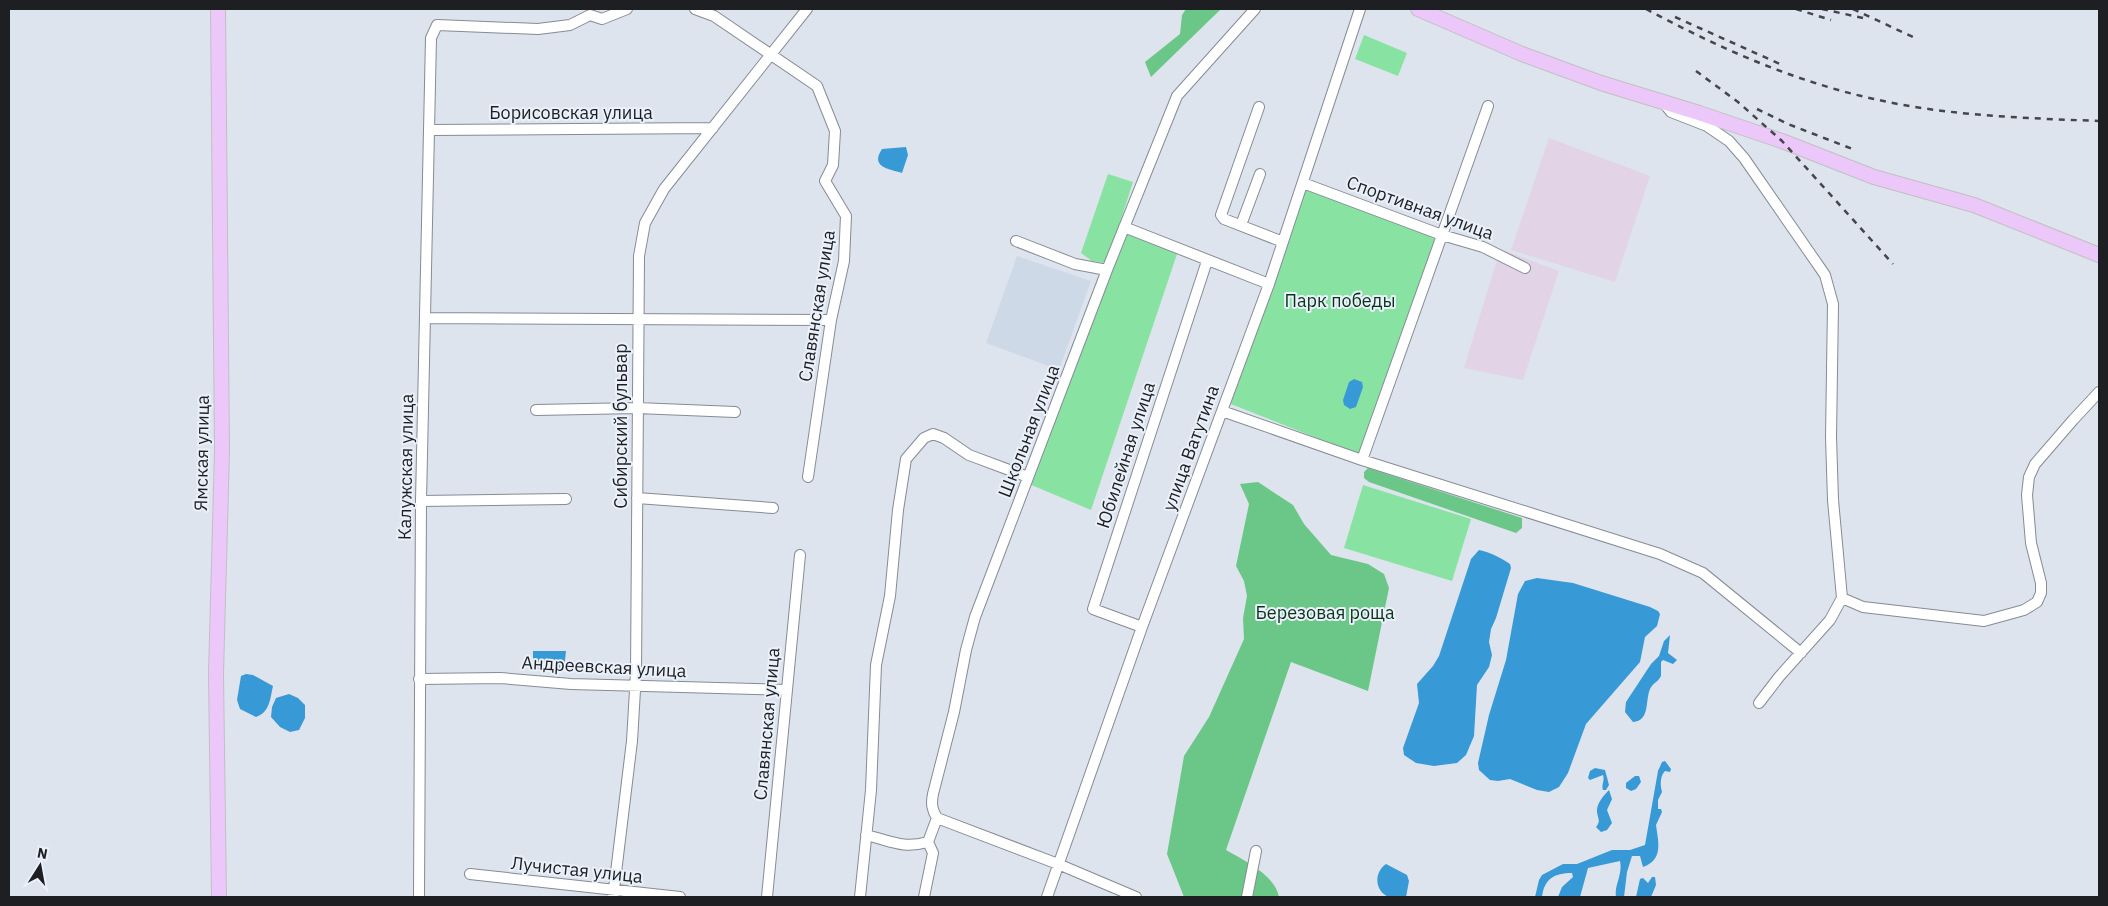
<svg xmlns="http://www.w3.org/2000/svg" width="2108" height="906" viewBox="0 0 2108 906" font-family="'IBM Plex Sans',sans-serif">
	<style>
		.built { fill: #ced9e8 }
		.industrial { fill: #e2d3e6 }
		.green { fill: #88e3a2 }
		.forest { fill: #6bc787 }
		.water { fill: #3899d7 }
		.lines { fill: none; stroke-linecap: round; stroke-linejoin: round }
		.minor-casing { stroke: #868b94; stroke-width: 12 }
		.major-casing { stroke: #c0c0c1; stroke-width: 16 }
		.minor { stroke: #fff; stroke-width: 10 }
		.major { stroke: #ecc8fa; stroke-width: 14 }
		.rail { stroke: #43464b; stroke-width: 2.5; stroke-dasharray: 6 6; stroke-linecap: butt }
		.labels { text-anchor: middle; stroke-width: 4; stroke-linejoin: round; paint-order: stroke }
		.street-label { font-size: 18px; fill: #1d1f22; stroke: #eaf1fa }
		.park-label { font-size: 18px; fill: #0b331a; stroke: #eaf1fa }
	</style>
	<rect width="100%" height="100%" fill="#dde4ed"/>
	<path class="built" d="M1017 256 1091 281 1059 370 986 343Z"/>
	<path class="industrial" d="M1549 138 1650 176 1615 282 1511 250Z
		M1503 250 1559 271 1523 380 1464 368 1496 263Z"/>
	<path class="green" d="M1364 35 1407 53 1398 76 1355 59Z
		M1108 174 1133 182 1107 263 1092 261 1081 253Z
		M1305 188 1437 237 1360 455 1231 404Z
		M1125 229 1178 251 1091 510 1029 484Z
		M1363 485 1471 519 1452 581 1344 548Z"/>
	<path class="forest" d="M1186 9H1221L1151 77 1145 62 1180 34 1182 15Z
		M1368 468 1522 518V528L1516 533 1369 482 1364 478V472Z
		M1258 482 1293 505 1304 524 1331 555 1368 564 1384 574 1389 588 1368 691 1291 662 1226 850C1245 861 1275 875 1279 897H1184L1167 854 1184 756 1209 717 1244 639 1243 618 1247 596 1244 581 1236 566 1249 504 1240 484Z"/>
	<path class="water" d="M906 147 908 155 902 173C888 169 870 167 882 149Z
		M1354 379 1362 382 1363 387 1356 407 1350 409 1344 405 1343 400 1349 382Z
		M1479 550C1490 552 1501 558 1510 564L1511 568 1496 618 1491 629 1489 642 1492 655 1489 667 1477 685 1474 736 1466 755 1457 763 1434 766 1416 763 1404 755 1403 748 1419 703 1417 684 1433 666 1439 656 1471 559Z
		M1537 578 1573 583 1650 607 1658 611 1660 614 1657 626 1645 637 1640 662 1586 724 1568 773 1559 787 1549 792 1537 790 1510 779 1498 781 1490 780 1479 770 1478 763 1489 715 1506 660 1518 594 1525 581Z
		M1670 635 1668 653 1677 660 1673 664 1663 660 1661 662V676C1658 682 1653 683 1650 689 1645 701 1650 721 1633 722L1625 712 1626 702 1651 664 1659 656 1664 641Z
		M533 651H566L564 669H533Z
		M246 674 253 675 273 686C270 699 270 712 256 717L240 709 237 700 241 676Z
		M289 694 298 698 305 705V718L299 730 290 732 280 727 271 717 272 707 276 698Z
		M1665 761 1671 769 1670 772 1665 771C1660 776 1660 785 1662 792L1658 800V809H1661L1662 812 1656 825C1658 841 1664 860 1643 867L1640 856H1632L1627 872 1624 897H1616C1614 885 1623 875 1620 861L1588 868 1580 897H1558L1562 887 1573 877 1572 873C1554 873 1544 879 1542 897H1535L1539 880 1542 875 1563 864H1577L1612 850H1630L1645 845 1658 771 1662 762Z
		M1595 768 1605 770 1609 785 1606 790H1603C1601 785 1605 781 1603 775L1590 780 1588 778 1590 771Z
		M1635 776H1639L1641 782 1636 789 1631 791 1626 788V783Z
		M1609 790 1612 799 1607 810 1612 823 1607 830 1601 832 1596 827C1601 821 1598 819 1597 812 1596 804 1604 795 1609 790Z
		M1386 864 1407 875 1409 881 1406 897C1400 897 1394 898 1389 897 1374 891 1374 872 1386 864Z
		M1652 877H1655L1656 885 1651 897H1636L1640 879 1643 878 1648 883Z"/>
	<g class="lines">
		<defs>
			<path id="minor" d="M695 9 714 16 817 86 835 131 833 165 825 181 846 216 844 261 831 320 808 477
				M1663 102 1671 112 1707 126 1729 141 1744 158 1825 275 1833 304 1831 437 1833 500 1842 598
				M1259 107 1221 215 1224 219 1283 242
				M429 130 713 128
				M1303 183 1442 235 1483 247 1525 268
				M1241 225 1260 174
				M1124 227 1269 284
				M1016 241 1075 264 1107 270
				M425 318 831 320
				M536 410 637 408 735 412
				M1222 411 1362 460 1660 554 1703 573 1801 653
				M1362 460 1488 106
				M637 498 773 508
				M421 501 566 499
				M1142 627 1093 609 1207 261
				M419 679 500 678 571 684 787 690
				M1759 703 1779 677 1830 620 1842 598 1863 607 1984 621 2024 610 2037 602 2041 593V583L2031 543 2027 495 2029 477 2035 464 2073 420 2099 392
				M937 818 1058 864 1136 897
				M866 835C892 841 902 849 928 842
				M470 874 680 897
				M419 897 421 501 431 38 437 25 538 29 570 25 590 15 602 19 627 9
				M613 897 632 741 636 673 639 256 645 223 664 189 807 9
				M767 897 800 555
				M860 897 871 790 876 665 890 596 898 510 906 459 924 438 933 434 944 438 969 455 1028 477
				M924 897 933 853 928 842 937 818C932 810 931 804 933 794L954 712 966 650 975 617 1107 270 1177 96 1255 9
				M1047 897 1142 627 1269 284 1360 9
				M1247 897 1256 851"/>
			<path id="major" d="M218 9 222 451 216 674 219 897
				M1418 9 1522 54 1601 83 1699 113 1782 141 1874 177 1974 205 2099 255"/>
		</defs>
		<use href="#minor" class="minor-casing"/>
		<use href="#major" class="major-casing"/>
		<use href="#minor" class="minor"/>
		<use href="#major" class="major"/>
		<path class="rail" d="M1646 9C1719 48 1793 81 1874 99 1948 116 2024 118 2099 121
			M1796 9 1831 20
			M1822 9 1863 18
			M1853 9 1913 37
			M1675 17 1780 64
			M1696 71 1738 102 1782 141 1893 264
			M1757 109 1788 124 1855 150"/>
	</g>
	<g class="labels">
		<g class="street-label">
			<text x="571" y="119">Борисовская улица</text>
			<text transform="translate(1420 208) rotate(20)" y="6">Спортивная улица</text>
			<text transform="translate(817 306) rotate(-81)" y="6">Славянская улица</text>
			<text transform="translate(621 426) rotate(-90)" y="6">Сибирский бульвар</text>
			<text transform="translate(1029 431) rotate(-69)" y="6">Школьная улица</text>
			<text transform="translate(1191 448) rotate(-70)" y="6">улица Ватутина</text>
			<text transform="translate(202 453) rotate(-89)" y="6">Ямская улица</text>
			<text transform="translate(1126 455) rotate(-72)" y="6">Юбилейная улица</text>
			<text transform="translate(406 467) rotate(-89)" y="6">Калужская улица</text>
			<text transform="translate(604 667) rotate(3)" y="6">Андреевская улица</text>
			<text transform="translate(767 724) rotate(-85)" y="6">Славянская улица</text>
			<text transform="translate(577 870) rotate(6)" y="6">Лучистая улица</text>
		</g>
		<g class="park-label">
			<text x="1340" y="307">Парк победы</text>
			<text x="1325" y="619">Березовая роща</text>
		</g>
	</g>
	<rect width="2108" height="906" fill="none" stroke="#1d1f22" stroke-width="20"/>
	<g transform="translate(40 866) rotate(11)" stroke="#eaf1fa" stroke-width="4" paint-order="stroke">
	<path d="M0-4L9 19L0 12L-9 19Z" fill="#1d1f22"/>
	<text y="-8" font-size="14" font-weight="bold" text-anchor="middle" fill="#1d1f22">N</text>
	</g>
</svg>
